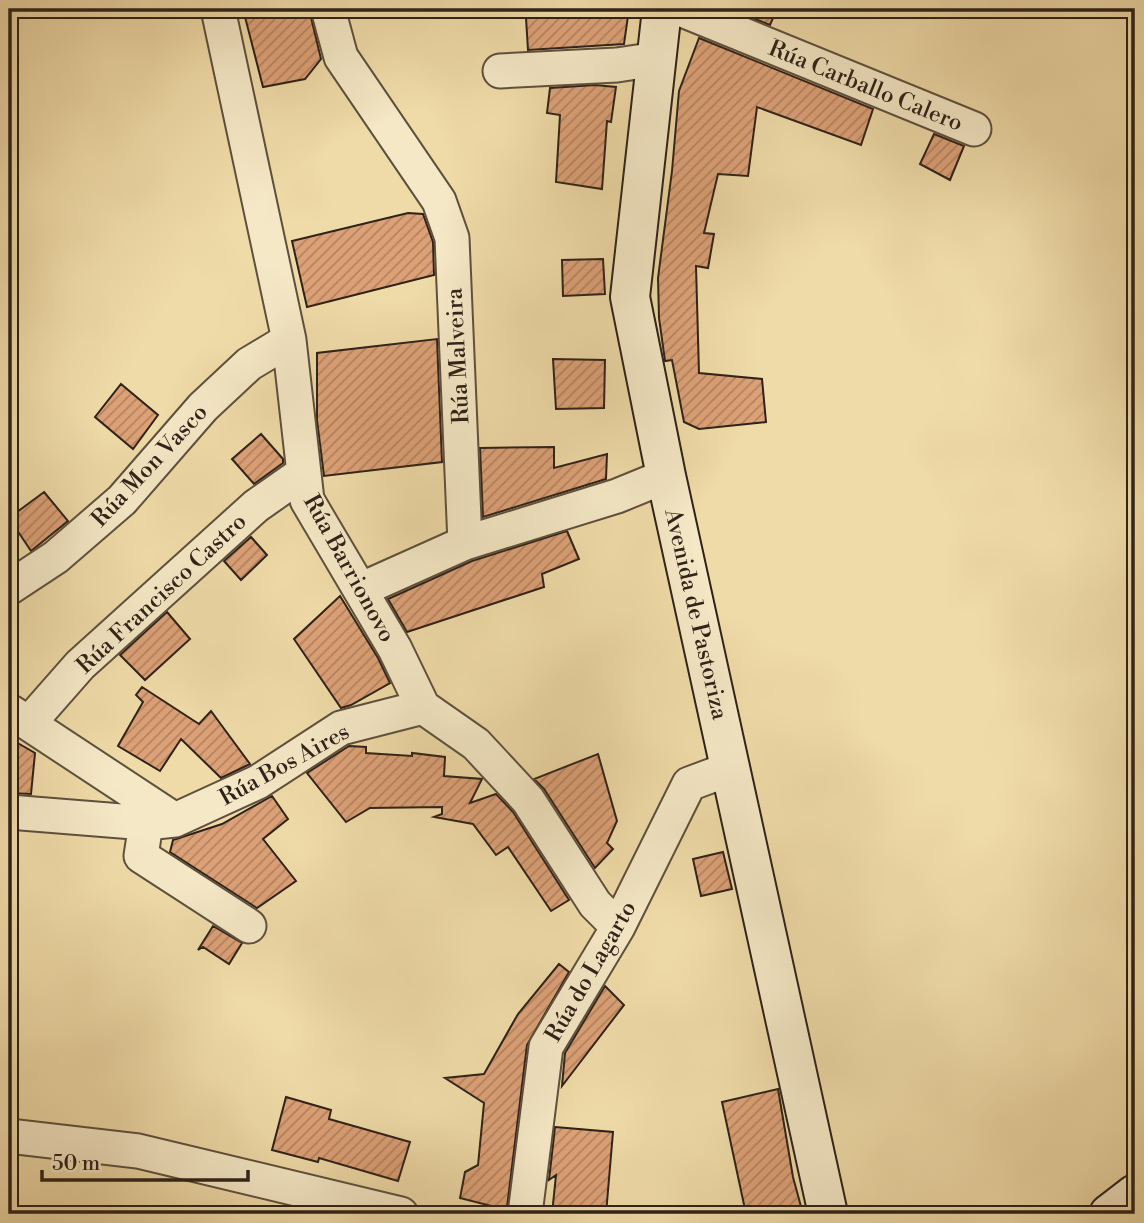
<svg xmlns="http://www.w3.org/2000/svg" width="1144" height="1223" viewBox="0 0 1144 1223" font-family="'Libre Bodoni',serif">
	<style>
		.building { fill: url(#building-hatch); stroke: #2e2219; stroke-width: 2 }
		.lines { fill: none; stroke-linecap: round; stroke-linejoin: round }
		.street-casing { stroke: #5e503d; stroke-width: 37 }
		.secondary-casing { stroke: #2e2219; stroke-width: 42 }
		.street { stroke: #f5e8c6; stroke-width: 33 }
		.secondary { stroke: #f5e8c6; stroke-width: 38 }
		.labels { text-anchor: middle; stroke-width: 5; stroke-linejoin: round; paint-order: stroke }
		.street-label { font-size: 23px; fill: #2e2219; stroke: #f5e8c6 }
	</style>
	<defs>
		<pattern id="building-hatch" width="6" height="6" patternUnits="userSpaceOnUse" patternTransform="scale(1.75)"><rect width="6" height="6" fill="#dda177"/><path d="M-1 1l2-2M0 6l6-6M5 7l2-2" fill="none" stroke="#b48361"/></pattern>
	</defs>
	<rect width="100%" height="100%" fill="#efdba8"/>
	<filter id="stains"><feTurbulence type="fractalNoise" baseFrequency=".00286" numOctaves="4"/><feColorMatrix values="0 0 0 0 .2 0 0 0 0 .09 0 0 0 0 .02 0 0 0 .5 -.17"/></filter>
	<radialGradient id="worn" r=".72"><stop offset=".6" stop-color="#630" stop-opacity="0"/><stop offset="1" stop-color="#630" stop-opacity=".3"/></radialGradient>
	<path class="building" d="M243 9H309L321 59 305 79 263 87Z
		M562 9H629L624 44 528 50 526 18 563 15Z
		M730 9H777L770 25Z
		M699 38 873 109 861 145 757 107 748 176 718 174 704 233 714 234 708 268 696 266 699 373 762 379 766 422 699 429 684 422 672 360 665 361 659 318 658 278 672 171 679 91Z
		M595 85 616 87 611 122 607 121 602 189 556 182 560 115 547 113 550 88Z
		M934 134 964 146 950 180 920 164Z
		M408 213 423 214 433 242 434 275 307 307 292 241Z
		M603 259 605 294 563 296 562 260Z
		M437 339 442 462 324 476 317 420V353Z
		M553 359 605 360 604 408 556 409Z
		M121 384 158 415 133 449 95 417Z
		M261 434 283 459V463L254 484 232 459Z
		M554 447V468L607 454 606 479 483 517 480 448Z
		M44 492 68 521 31 551 9 518Z
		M567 531 579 559 542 574 544 587 407 632 388 599 472 561Z
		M251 537 267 555 241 580 224 561Z
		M340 596 378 658 390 683 351 705 341 708 294 639Z
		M167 612 190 639 145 680 120 655Z
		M142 687 199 724 211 711 250 764 221 778 181 739 160 771 118 746 143 702 136 695Z
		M9 738 35 753 31 794 9 793Z
		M349 746 366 747V753L412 756V753L445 757 444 776 482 779 470 803 496 794 513 812 569 900 551 911 508 847 496 855 473 824 434 817 442 814V807L370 808 346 822 307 773Z
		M598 754 617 821 607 843 613 849 595 868 544 789 534 779Z
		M272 796 288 819 263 839 296 881 257 908 170 852 173 840 222 824Z
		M723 852 732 889 701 896 693 859Z
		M213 926 242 943 229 964 203 947 198 950Z
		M559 964 569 972 527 1045 507 1207 503 1209 460 1198 465 1172 478 1165 484 1103 445 1078 484 1074 518 1014Z
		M605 986 624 1005 562 1086 565 1053Z
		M778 1089 793 1177 803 1214H746L722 1102Z
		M286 1097 331 1110 329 1119 410 1142 398 1181 319 1158 318 1162 272 1150Z
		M555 1127 613 1132 606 1214H552L556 1175 549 1180Z"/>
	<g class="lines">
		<defs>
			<path id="street" d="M218 9 289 340 307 500 395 649 423 707 476 744 528 800 595 904 618 927
				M328 9 341 57 439 201 452 238 465 543
				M680 9 974 129
				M500 71 617 65 657 59
				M9 588 56 557 122 500 203 407 249 364 289 340
				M360 590 465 543 617 496 666 476
				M11 712 175 820
				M29 723 80 665 256 506 303 473
				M9 812 146 823 175 820 258 782 341 728 423 707
				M146 823 141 856 249 926
				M9 1136 138 1151 401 1214
				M525 1214 546 1047 618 927 689 784 732 768"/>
			<path id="secondary" d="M662 9 630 297 666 476 828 1214
				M1109 1214 1135 1194"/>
		</defs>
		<use href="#street" class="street-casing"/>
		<use href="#secondary" class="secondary-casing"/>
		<use href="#street" class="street"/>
		<use href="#secondary" class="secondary"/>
	</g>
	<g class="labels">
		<g class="street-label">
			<text transform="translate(866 85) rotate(22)" y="8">Rúa Carballo Calero</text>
			<text transform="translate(457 356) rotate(-93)" y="8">Rúa Malveira</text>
			<text transform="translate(149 465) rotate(-47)" y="8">Rúa Mon Vasco</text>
			<text transform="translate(350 568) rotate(61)" y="8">Rúa Barrionovo</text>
			<text transform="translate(161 593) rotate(-43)" y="8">Rúa Francisco Castro</text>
			<text transform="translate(697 614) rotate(77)" y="8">Avenida de Pastoriza</text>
			<text transform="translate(284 764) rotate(-29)" y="8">Rúa Bos Aires</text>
			<text transform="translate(590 971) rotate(-60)" y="8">Rúa do Lagarto</text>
		</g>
	</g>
	<rect width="1144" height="1223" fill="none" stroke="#efdba8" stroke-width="35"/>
	<rect x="10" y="10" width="1123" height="1202" fill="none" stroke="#2e2219" stroke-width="3.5"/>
	<rect x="18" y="18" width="1109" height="1188" fill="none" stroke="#2e2219" stroke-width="2"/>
	<path d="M42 1170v10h206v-10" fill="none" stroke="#2e2219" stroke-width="3.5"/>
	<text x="52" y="1170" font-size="21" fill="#2e2219" stroke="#f5e8c6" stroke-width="5" paint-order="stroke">50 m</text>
	<rect width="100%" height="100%" filter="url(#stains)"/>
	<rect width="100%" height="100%" fill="url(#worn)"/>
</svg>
